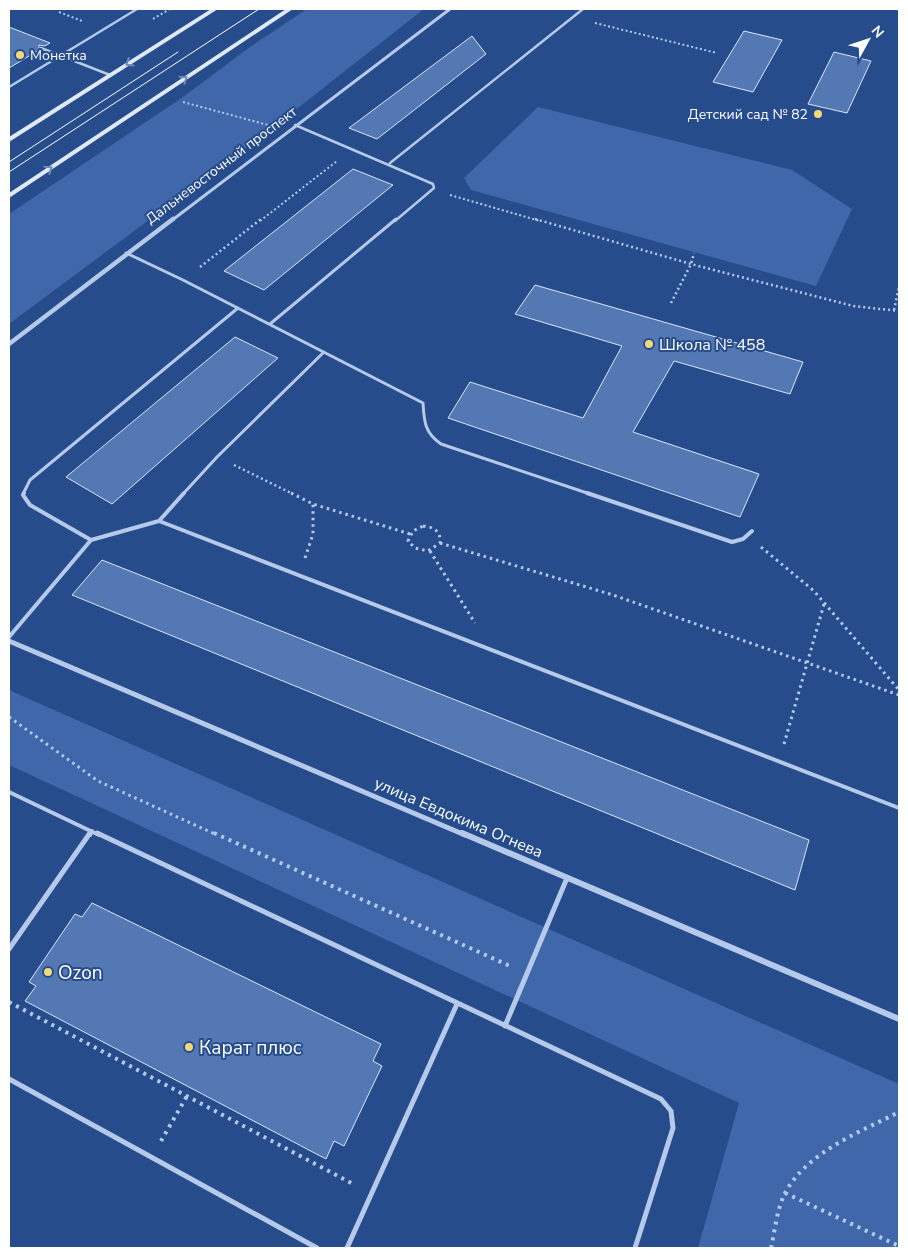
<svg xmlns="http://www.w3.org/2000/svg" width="908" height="1257" viewBox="0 0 908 1257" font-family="'Nunito Sans',sans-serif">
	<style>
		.green { fill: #3f67aa }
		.building { fill: #5378b4; stroke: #dae5f8 }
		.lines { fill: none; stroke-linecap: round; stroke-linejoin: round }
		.path-far3 { stroke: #b5c9ea; stroke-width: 2; stroke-dasharray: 2 2.5; stroke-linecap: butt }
		.path-far2 { stroke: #b5c9ea; stroke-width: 2.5; stroke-dasharray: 2 3; stroke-linecap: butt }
		.path-far1 { stroke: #b5c9ea; stroke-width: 3; stroke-dasharray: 2.5 4; stroke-linecap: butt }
		.path { stroke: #b5c9ea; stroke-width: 4; stroke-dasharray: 3 5; stroke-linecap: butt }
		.service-far3 { stroke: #b5c9ea; stroke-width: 2.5 }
		.service-far2 { stroke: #b5c9ea; stroke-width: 3 }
		.service-far1 { stroke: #b5c9ea; stroke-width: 4 }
		.service { stroke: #b5c9ea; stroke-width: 5 }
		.minor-far3 { stroke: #b5c9ea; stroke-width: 3 }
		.minor-far2 { stroke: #b5c9ea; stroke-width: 4.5 }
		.minor-far1 { stroke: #b5c9ea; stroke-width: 5 }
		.minor { stroke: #b5c9ea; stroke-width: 6 }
		.secondary { fill: #e0e9f8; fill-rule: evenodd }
		.tram { stroke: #fff; stroke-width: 1 }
		.oneway { stroke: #708bb7 }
		.poi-dot { fill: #f3d97a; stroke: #264c8c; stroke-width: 2 }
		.labels { text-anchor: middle; stroke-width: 4; stroke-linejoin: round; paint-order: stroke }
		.far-poi-label { font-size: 14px; fill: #fff; stroke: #264c8c; text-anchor: start }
		.far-street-label { font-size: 14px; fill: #fff; stroke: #264c8c }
		.poi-label { font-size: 16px; fill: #fff; stroke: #264c8c; text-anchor: start }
		.street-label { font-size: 16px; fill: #fff; stroke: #264c8c }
		.near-poi-label { font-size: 19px; fill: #fff; stroke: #264c8c; text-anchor: start }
	</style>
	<rect width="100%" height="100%" fill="#264c8c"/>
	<path class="green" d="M307 9H424L266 133 9 324V214L183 97 250 47Z
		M538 107 792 170 852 209 816 286 471 190 464 178Z
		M9 690 899 1084V1248H698L739 1103 9 765Z"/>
	<path class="building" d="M9 27 50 43 45 46 39 45V50L9 68Z
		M744 31 782 40 753 92 713 82Z
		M472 36 486 54 377 139 349 128Z
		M834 52 871 61 847 113 808 104Z
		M353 169 393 185 264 290 224 271Z
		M535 285 803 362 790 394 674 361 633 432 759 474 740 517 448 418 470 382 583 418 622 346 515 314Z
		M235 337 278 358 112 504 66 477Z
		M102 560 809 840 795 890 72 595Z
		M92 903 381 1044 373 1061 382 1066 344 1146 334 1141 326 1159 25 1001 36 986 29 982 75 914 82 917Z"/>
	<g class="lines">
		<path class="path-far3" d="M896 9 899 10
			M59 12 82 21
			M153 19 170 9
			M595 23 717 53
			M183 102 268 125
			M450 195 540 221
			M260 221 337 161"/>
		<path class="path-far2" d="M535 219 691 264 853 306 899 311
			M200 267 261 219
			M671 303 691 264 694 253
			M894 310 899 287
			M234 465 293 494"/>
		<path class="path-far1" d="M291 493 313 504 410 534
			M423 526C434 527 441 531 440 543L428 551 415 548 408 541 413 531Z
			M440 543 613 595 899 695
			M761 547 814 591 899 690
			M430 551 475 623
			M305 558 313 534V504
			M9 717 98 781 217 835
			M784 744 824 604"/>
		<path class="path" d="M214 833 510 966
			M9 1002 355 1185
			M161 1141 187 1096
			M785 1193 899 1246
			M771 1248C775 1230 777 1209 785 1193 807 1152 860 1132 899 1112"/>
		<path class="service-far3" d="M41 48 110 75
			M9 87 137 9
			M295 125 433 184 434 188 395 221
			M390 163 583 9"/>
		<path class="service-far2" d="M126 253 183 280 423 403C424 422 425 433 441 444L590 494
			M270 324 396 219
			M23 494 30 480 238 308
			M183 494 217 457 324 352"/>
		<path class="service-far1" d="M24 493 23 495 30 505 91 540
			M587 493 732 542 743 539 752 531
			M159 521 899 808
			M9 637 91 540 159 521 184 493
			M9 792 99 835
			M90 835 92 831"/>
		<path class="service" d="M97 833 661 1099 671 1111 673 1128 635 1248
			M9 949 90 833
			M505 1026 567 878
			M9 1079 317 1248
			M347 1248 457 1004"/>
		<path class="minor-far3" d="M171 221 450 9"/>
		<path class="minor-far2" d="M9 344 173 219"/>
		<path class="minor-far1" d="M9 641 465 835"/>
		<path class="minor" d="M462 833 899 1019"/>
		<path class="secondary" d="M211 9H218L9 142V137Z
			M286 9H293L9 198V193Z"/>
		<path class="tram" d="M9 162 178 52
			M9 172 259 9"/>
	</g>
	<defs><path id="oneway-chevron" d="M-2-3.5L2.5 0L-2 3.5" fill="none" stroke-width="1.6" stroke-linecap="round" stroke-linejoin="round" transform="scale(1.25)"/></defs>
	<g class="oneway">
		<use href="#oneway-chevron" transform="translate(129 63) rotate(148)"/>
		<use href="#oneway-chevron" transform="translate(184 79) rotate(-34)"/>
		<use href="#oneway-chevron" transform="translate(49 169) rotate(-34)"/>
	</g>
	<g class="poi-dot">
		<circle cx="20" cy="55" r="5"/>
		<circle cx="818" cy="114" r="5"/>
		<circle cx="649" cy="344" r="5"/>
		<circle cx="48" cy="972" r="5"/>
		<circle cx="189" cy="1047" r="5"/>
	</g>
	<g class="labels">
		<g class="far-poi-label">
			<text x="30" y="60">Монетка</text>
			<text x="808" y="119" text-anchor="end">Детский сад № 82</text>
		</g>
		<g class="far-street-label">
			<text transform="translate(221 165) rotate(-37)" y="5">Дальневосточный проспект</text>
		</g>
		<g class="poi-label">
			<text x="659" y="350">Школа № 458</text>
		</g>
		<g class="street-label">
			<text transform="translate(459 817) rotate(23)" y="6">улица Евдокима Огнева</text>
		</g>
		<g class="near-poi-label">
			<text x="58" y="979">Ozon</text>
			<text x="199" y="1054">Карат плюс</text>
		</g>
	</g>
	<rect width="908" height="1257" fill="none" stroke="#ffffff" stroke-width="20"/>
	<g transform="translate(868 40) rotate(50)" stroke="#264c8c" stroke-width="4" paint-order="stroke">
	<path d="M0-4L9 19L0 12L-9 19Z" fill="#ffffff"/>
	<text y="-8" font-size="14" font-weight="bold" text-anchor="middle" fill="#ffffff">N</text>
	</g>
</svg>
